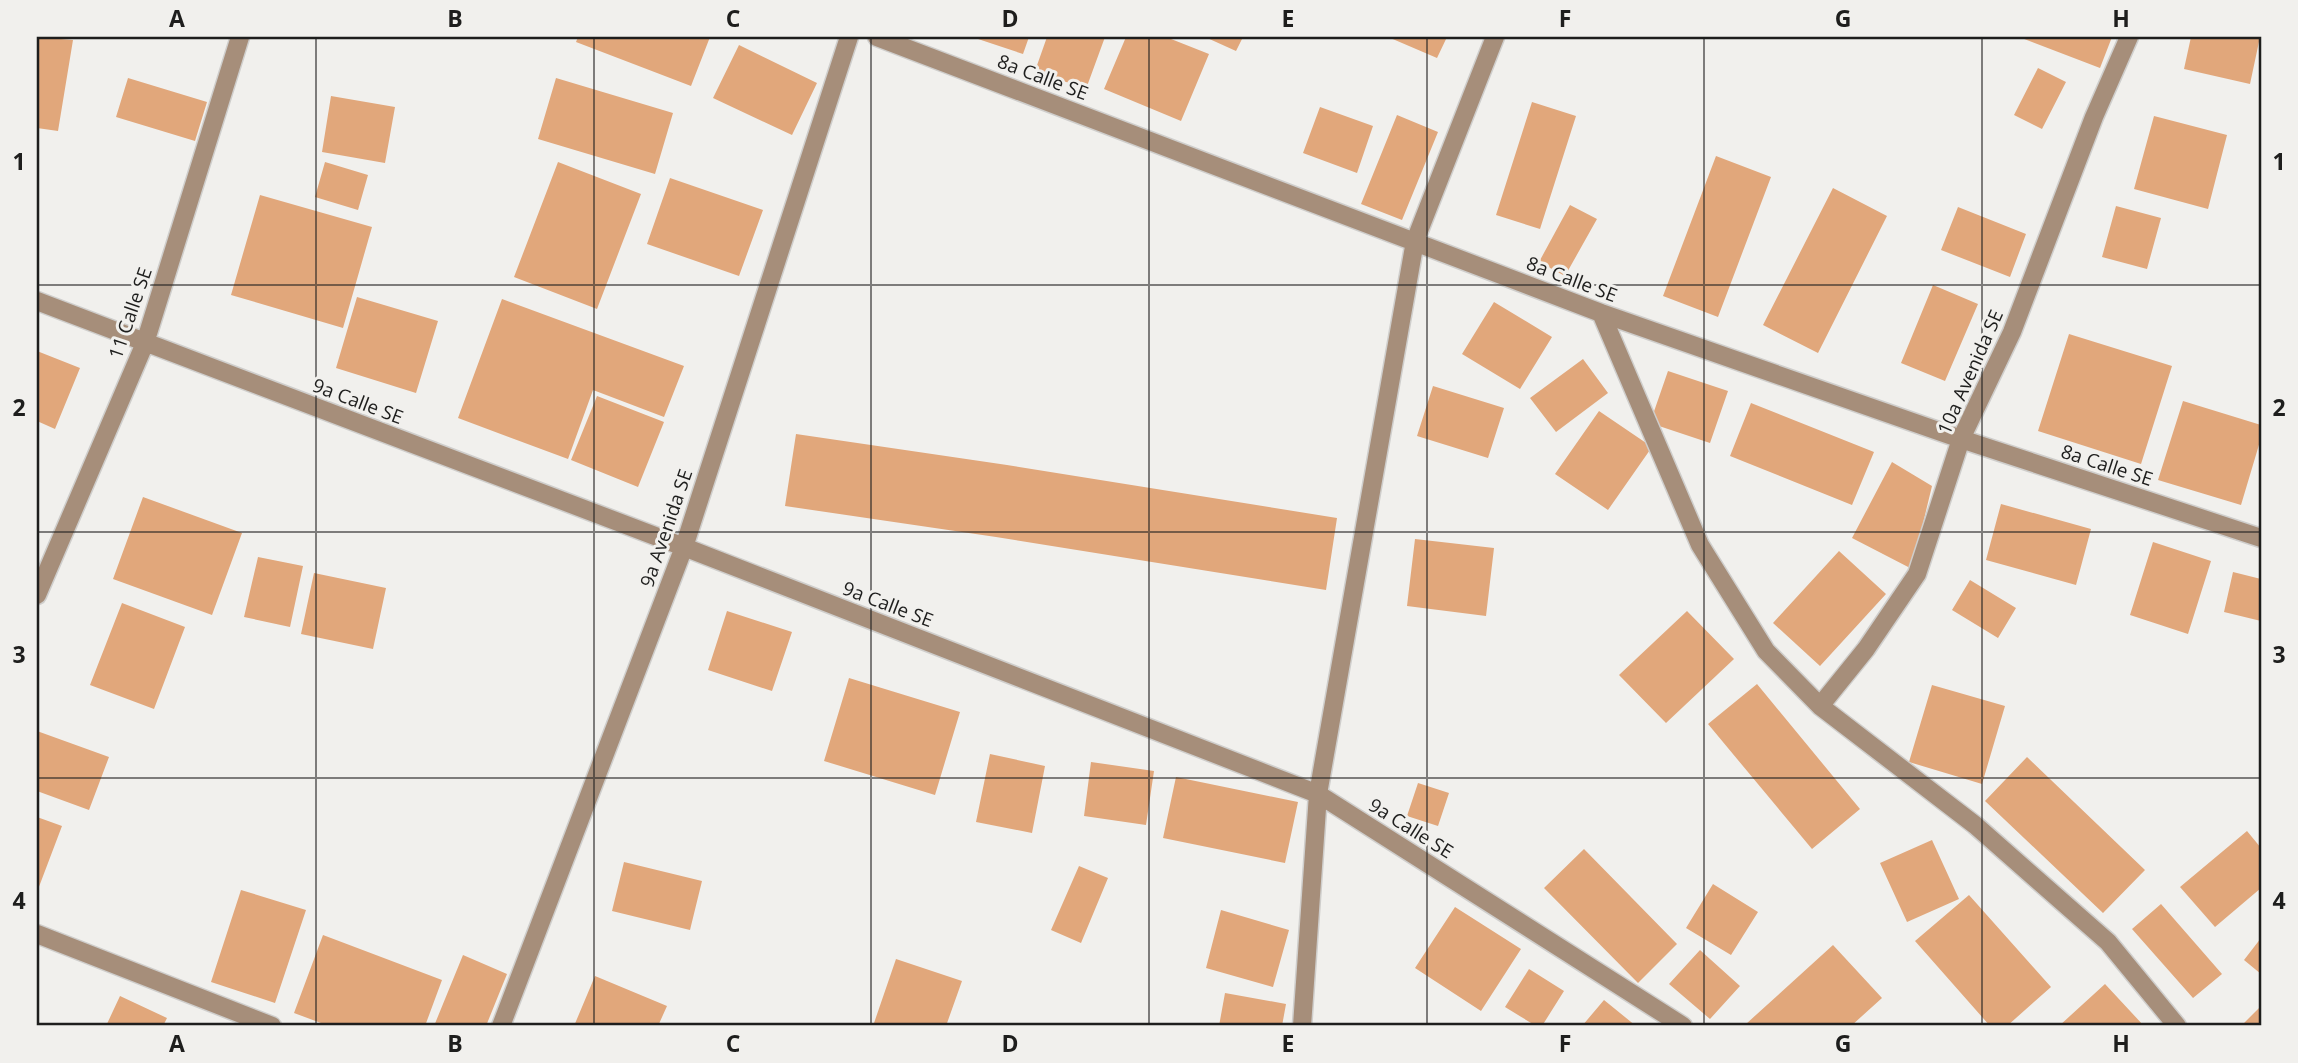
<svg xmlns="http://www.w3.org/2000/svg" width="2298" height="1063" viewBox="0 0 2298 1063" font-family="'Open Sans',sans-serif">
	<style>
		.building { fill: #e1a77b }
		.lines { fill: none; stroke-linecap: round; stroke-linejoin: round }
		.minor-casing { stroke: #cfcecc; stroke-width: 21 }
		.minor { stroke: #a68e7a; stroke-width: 18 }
		.grid { fill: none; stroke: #1e1e1d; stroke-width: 2; stroke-opacity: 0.55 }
		.labels { text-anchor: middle; stroke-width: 6; stroke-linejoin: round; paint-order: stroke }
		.street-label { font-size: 19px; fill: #1e1e1d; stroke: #f1f0ed }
		.neatline { fill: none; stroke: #1e1e1d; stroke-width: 2.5 }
		.grid-label { font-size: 23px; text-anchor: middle; font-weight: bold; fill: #1e1e1d }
	</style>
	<rect width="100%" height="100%" fill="#f1f0ed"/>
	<path class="building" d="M37 37 73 40 58 131 37 128Z
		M578 37H710L691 86 576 42Z
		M972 37H1029L1023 54Z
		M1047 37H1105L1086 89 1035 71Z
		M1126 37H1166L1209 54 1181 121 1104 89Z
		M1205 37H1243L1236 51Z
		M1388 37H1447L1437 58Z
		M2019 37H2112L2100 68Z
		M2191 37H2260L2250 84 2184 69Z
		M739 45 817 83 792 135 713 98Z
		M2038 68 2066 82 2042 129 2014 115Z
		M128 78 207 102 195 141 116 117Z
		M556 78 673 113 655 174 538 139Z
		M331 96 395 107 385 163 322 152Z
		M1532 102 1576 116 1540 229 1496 215Z
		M1320 107 1373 126 1357 173 1303 153Z
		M1397 115 1438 132 1402 220 1361 204Z
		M2154 116 2227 135 2208 209 2134 189Z
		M1716 156 1771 177 1718 317 1663 296Z
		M325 162 368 175 358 210 315 197Z
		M558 162 641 194 597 309 514 277Z
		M670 178 763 210 739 276 647 244Z
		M1833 188 1887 216 1818 353 1763 325Z
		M260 195 372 227 343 328 231 295Z
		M1570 205 1597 219 1565 276 1539 262Z
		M2116 206 2161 218 2147 269 2102 257Z
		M1958 207 2026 234 2010 277 1941 250Z
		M1933 285 1978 304 1945 381 1901 363Z
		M357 297 438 321 416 393 336 368Z
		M502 299 684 366 664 417 593 390 568 459 458 418Z
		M1494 302 1552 337 1520 389 1462 354Z
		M2069 334 2172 366 2141 464 2038 431Z
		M37 351 80 368 55 429 37 421Z
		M1583 359 1608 393 1556 432 1530 398Z
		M1668 371 1728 391 1710 443 1650 423Z
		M1433 386 1504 408 1488 458 1417 436Z
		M597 396 664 422 638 487 571 460Z
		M2183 401 2261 425V438L2241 505 2158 480Z
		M1751 403 1874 452 1852 505 1730 456Z
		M1599 411 1652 447 1608 510 1555 474Z
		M796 434 1007 465 1337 518 1326 590 996 537 785 506Z
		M1892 462 1932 486 1912 569 1852 538Z
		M143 497 242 533 212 615 113 579Z
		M2001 504 2091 529 2076 585 1986 560Z
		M1415 539 1494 548 1486 616 1407 606Z
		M2153 542 2211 561 2188 634 2130 615Z
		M1839 551 1886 594 1820 666 1773 623Z
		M258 557 303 566 290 627 244 617Z
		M2233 572 2261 579V621L2224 612Z
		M314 573 386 588 373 649 301 634Z
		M1970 580 2016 608 1998 638 1952 610Z
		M122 603 185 627 154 709 90 685Z
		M727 611 792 632 772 691 708 670Z
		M1687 611 1734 659 1666 723 1619 675Z
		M849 678 960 712 935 795 824 761Z
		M1757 684 1860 809 1812 849 1708 724Z
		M1932 685 2005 706 1982 784 1909 762Z
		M37 731 109 757 89 810 37 791Z
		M990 754 1045 766 1032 833 976 822Z
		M2027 757 2145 870 2103 913 1985 801Z
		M1091 762 1154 771 1146 825 1084 816Z
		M1176 777 1298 802 1285 863 1163 838Z
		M1418 783 1449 793 1438 826 1407 816Z
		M37 817 62 826 37 892Z
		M2247 831 2261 848V888L2215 927 2180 887Z
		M1932 840 1959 899 1907 922 1880 863Z
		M1584 849 1677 944 1638 983 1544 888Z
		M624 862 702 881 690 930 612 911Z
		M1079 866 1108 878 1081 943 1051 930Z
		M1713 884 1758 912 1731 955 1686 928Z
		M241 890 306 910 275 1003 211 982Z
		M1969 895 2051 987 2007 1026H1990L1915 941Z
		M2161 904 2222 974 2193 998 2132 929Z
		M1455 907 1521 949 1481 1011 1415 968Z
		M1221 910 1289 930 1273 987 1206 968Z
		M323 935 442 980 425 1026H329L294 1013Z
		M2261 938V974L2244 960Z
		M1833 945 1882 998 1851 1026H1748L1746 1024Z
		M1700 950 1740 986 1710 1019 1669 984Z
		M463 955 507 974 486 1026H434Z
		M896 959 962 981 946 1026H873Z
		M1529 969 1564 991 1542 1026H1536L1505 1007Z
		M595 976 667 1006 658 1026H574Z
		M2105 984 2144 1026H2059Z
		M1225 993 1286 1004 1282 1026H1219Z
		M120 996 167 1018 163 1026H106Z
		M1604 1000 1636 1026H1582Z
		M2261 1006V1026H2241Z"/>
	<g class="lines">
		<defs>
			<path id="minor" d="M877 37 1601 313 1961 439 2261 538
				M37 301 684 547 1318 794 1683 1026
				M1601 313 1700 545 1766 651 1820 706 1975 825 2108 942 2177 1026
				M37 595 145 343 240 37
				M1820 706 1866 649 1917 574 1961 439 2012 332 2094 117 2129 37
				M37 934 272 1026
				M501 1026 684 547 849 37
				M1302 1026 1318 794 1415 241 1495 37"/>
		</defs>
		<use href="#minor" class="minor-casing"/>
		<use href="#minor" class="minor"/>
	</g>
	<path class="grid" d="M316 37V1026M594 37V1026M871 37V1026M1149 37V1026M1427 37V1026M1704 37V1026M1982 37V1026M37 285H2261M37 532H2261M37 778H2261"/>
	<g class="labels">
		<g class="street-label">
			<text transform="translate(1043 77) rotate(21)" y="7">8a Calle SE</text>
			<text transform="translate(1572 279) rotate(21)" y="7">8a Calle SE</text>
			<text transform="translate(130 313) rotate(-71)" y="7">11 Calle SE</text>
			<text transform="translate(1970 372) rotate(-66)" y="7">10a Avenida SE</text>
			<text transform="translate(358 401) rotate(21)" y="7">9a Calle SE</text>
			<text transform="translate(2107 465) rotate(18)" y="7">8a Calle SE</text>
			<text transform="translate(666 528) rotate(-71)" y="7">9a Avenida SE</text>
			<text transform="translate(888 604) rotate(21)" y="7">9a Calle SE</text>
			<text transform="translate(1411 828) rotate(32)" y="7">9a Calle SE</text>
		</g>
	</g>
	<rect width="2298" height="1063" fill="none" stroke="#f1f0ed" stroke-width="77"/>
	<rect x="38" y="38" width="2222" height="986" class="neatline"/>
	<g class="grid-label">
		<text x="177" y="27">A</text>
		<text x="455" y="27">B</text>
		<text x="733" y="27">C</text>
		<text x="1010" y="27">D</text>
		<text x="1288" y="27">E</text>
		<text x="1565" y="27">F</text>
		<text x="1843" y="27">G</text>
		<text x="2121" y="27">H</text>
		<text x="19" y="170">1</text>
		<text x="2279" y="170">1</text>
		<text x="19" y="416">2</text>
		<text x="2279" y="416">2</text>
		<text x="19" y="663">3</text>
		<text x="2279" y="663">3</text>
		<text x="19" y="909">4</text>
		<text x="2279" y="909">4</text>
		<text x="177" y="1052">A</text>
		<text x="455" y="1052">B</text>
		<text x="733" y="1052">C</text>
		<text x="1010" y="1052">D</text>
		<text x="1288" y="1052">E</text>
		<text x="1565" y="1052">F</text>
		<text x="1843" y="1052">G</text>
		<text x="2121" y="1052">H</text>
	</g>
</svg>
